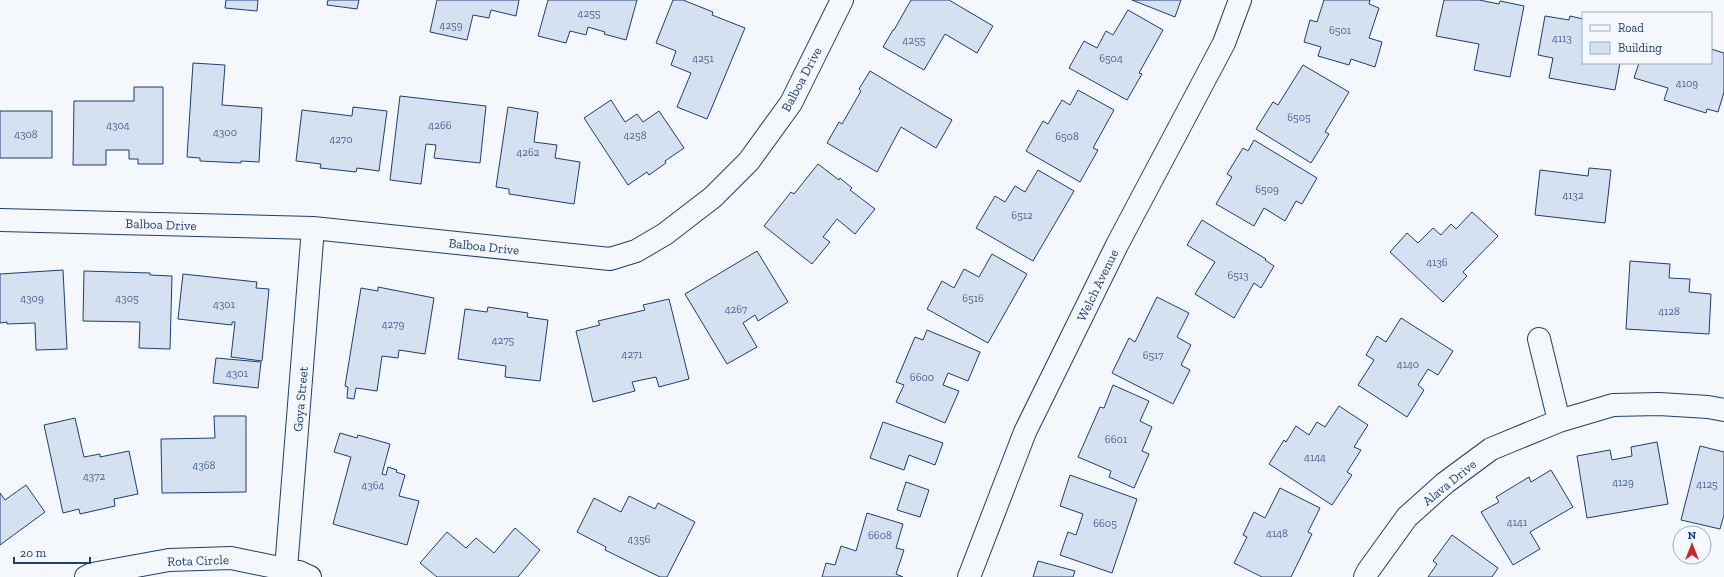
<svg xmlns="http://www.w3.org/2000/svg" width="1724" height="577" viewBox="0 0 1724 577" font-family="'Zilla Slab',serif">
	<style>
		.building { fill: #d5e0f0; stroke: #1d3f73 }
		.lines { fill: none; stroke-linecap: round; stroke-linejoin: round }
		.minor-casing { stroke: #1d3f73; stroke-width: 24 }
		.tertiary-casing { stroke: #1d3f73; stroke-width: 24 }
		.minor { stroke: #f4f7fb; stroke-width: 22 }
		.tertiary { stroke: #f4f7fb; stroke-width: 22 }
		.labels { text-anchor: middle; stroke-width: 3; stroke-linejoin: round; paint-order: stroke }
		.number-label { font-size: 11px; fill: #4b6792 }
		.street-label { font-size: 13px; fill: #1d3f73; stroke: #f4f7fb }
	</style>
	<rect width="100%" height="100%" fill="#f4f7fb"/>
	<path class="building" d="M226 0H258L257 11 225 8Z
		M328 0H359L357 9 327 5Z
		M437 0H519L516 16 491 10 489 18 473 15 467 40 430 32Z
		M548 0H637L626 40 604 34 605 32 588 27 586 35 570 31 566 43 538 36Z
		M673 0H683L713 12 712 15 745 28 707 119 677 107 691 73 671 65 676 51 656 43Z
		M911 0H949L993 26 977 53 945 34 924 70 883 47 893 30H894Z
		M1132 0H1181L1175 17Z
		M1324 0H1370L1369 4 1379 8 1369 38 1382 42 1375 67 1351 59 1349 65 1318 56 1321 47 1304 42 1310 20 1317 22Z
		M1444 0H1479L1499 4 1500 1 1524 6 1510 77 1474 70 1479 44 1436 36Z
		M1128 10 1163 30 1139 73 1142 74 1127 100 1069 68 1084 41 1097 48 1106 31 1113 35Z
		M1545 16 1569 20 1570 16 1583 19V63H1620L1615 90 1549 78 1553 58 1538 55Z
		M1711 49 1724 53V92L1718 112 1707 109 1706 113 1664 100 1668 88 1634 78 1639 63H1711Z
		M193 63 225 65 222 105 262 108 259 162 241 161V163L200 161V158L187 157Z
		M1303 65 1349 92 1325 132 1329 134 1311 163 1256 129 1273 102 1278 105Z
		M870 71 952 120 936 148 901 127 877 172 827 143 839 122 842 124 861 91 859 89Z
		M134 87H163V164H138V159H129V150H106V165H73L74 101H134Z
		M1078 90 1114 110 1093 148 1098 150 1080 182 1026 151 1043 121 1048 124 1062 100 1070 105Z
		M400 96 486 106 480 163 434 158 436 145 426 144 421 184 390 180Z
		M611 100 625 122 637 114 643 122 659 111 684 148 665 161 666 163 649 175 647 172 628 185 584 118Z
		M353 107 387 111 379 171 357 168 356 172 320 168 321 164 296 161 302 110 352 116Z
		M508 107 538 112 534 142 557 145 555 158 580 162 574 204 509 194V189L496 187Z
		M0 111H52V158H0Z
		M1254 140 1317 178 1302 204 1296 201 1285 221 1264 208 1254 226 1216 204 1232 177 1227 174 1243 148 1248 151Z
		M818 164 839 180 840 178 852 188 850 190 875 209 855 234 837 219 823 237 830 242 812 264 764 226 791 192 794 194Z
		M1589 168 1611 170 1605 223 1535 215 1540 170 1588 176Z
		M1038 170 1074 191 1033 261 976 228 995 196 1005 202 1015 186 1025 192Z
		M1472 212 1498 236 1463 272 1467 276 1443 302 1390 252 1407 233 1418 243 1433 228 1441 235 1451 224 1456 229Z
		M1202 220 1266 259 1265 260 1274 266 1261 288 1254 283 1234 318 1195 294 1215 262 1187 245Z
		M757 251 788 302 758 321 755 315 743 323 757 347 727 364 685 294Z
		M992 254 1027 274 988 343 927 309 942 281 954 288 964 269 979 277Z
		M1630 261 1670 264 1669 278 1690 279 1689 292 1711 294 1709 334 1626 329Z
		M63 270 67 349 36 350 35 323 7 324V322L0 323V274Z
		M84 271 150 273V275L172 276 170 349 139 348 140 322 83 321Z
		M183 274 257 282 256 288 269 289 262 361 231 357 235 322H232V325L178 319Z
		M378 287 434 298 425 354 399 350 398 358 382 356 377 391 356 388 354 399 347 398 348 387 345 386 361 288 378 291Z
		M1157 297 1189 313 1177 337 1191 345 1181 365 1190 370 1173 404 1112 373 1129 338 1135 342Z
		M669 299 689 379 659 387 656 377 632 382 635 391 593 402 576 331 600 325 598 321 645 310 643 305Z
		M488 307 528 313 527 317 548 320 540 381 505 377 506 366 458 359 465 309 487 312Z
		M1401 318 1453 351 1438 375 1428 369 1418 385 1424 390 1407 417 1358 385 1374 360 1366 355 1377 336 1386 342Z
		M927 330 980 352 968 381 948 373 943 385 959 391 945 423 896 402 904 385 896 382 915 337 923 340Z
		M216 358 261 362 258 388 213 383Z
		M1113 385 1149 401 1140 421 1152 427 1142 451 1149 454 1134 488 1109 477 1111 471 1078 457 1100 407 1104 408Z
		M1339 406 1368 425 1354 447 1361 450 1347 472 1352 475 1332 505 1269 464 1284 440 1286 442 1296 426 1309 435 1317 422 1325 427Z
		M214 416H246V492L162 493 161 439 215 438Z
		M75 418 84 457 100 454V457L129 451 138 494 114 499 115 506 80 514 79 509 63 513 44 425Z
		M883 422 943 443 935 465 909 455 904 470 870 458Z
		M340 433 357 438 358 435 390 444 382 474 386 475 388 467 397 470 396 472 405 475 399 496 419 501 407 545 333 524 351 457 334 452Z
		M1657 442 1668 504 1587 518 1577 456 1610 450 1612 460 1632 456 1631 447Z
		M1700 446 1724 452V515L1720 529 1681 520Z
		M1551 470 1573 507 1530 532 1540 549 1513 565 1481 512 1499 502 1496 497 1529 477 1531 482Z
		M1070 475 1137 499 1112 573 1060 555 1068 532 1076 535 1083 514 1060 506Z
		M906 482 929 490 920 517 897 510Z
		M26 485 45 512 0 545V493L5 500Z
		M1280 488 1320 508 1308 532 1312 534 1291 577H1262L1234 563 1247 537 1243 535 1254 512 1265 518Z
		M629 496 655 509 658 503 695 522 667 577H660L605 550 606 547 577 532 594 498 621 512Z
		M867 513 903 524 896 548 904 550 896 574 903 577H822L826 563 835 565 841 546 856 551Z
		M515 528 540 550 518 577H437L420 563 447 532 466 548 476 538 494 553Z
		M1452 535 1498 568 1492 577H1428L1437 564 1433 561Z
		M1038 561 1075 571 1073 577H1033Z"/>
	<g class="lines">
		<defs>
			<path id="minor" d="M0 220 313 228 610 259 636 251 665 234 713 197 749 161 791 103 842 0
				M1539 339 1559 421
				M286 569 313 228
				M86 577 92 574 169 560 231 558 299 572 310 577
				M1365 577 1368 571 1407 517 1445 483 1491 449 1559 421 1613 405 1659 404 1708 407 1724 410"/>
			<path id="tertiary" d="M969 577 1025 432 1117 245 1224 43 1240 0"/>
		</defs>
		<use href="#minor" class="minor-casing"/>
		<use href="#tertiary" class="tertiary-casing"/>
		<use href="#minor" class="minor"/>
		<use href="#tertiary" class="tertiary"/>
	</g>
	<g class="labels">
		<g class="number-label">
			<text x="589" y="17">4255</text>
			<text x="451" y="29">4259</text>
			<text x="1340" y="34">6501</text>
			<text x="1562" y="42">4113</text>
			<text x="914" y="44">4255</text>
			<text x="703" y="62">4251</text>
			<text x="1111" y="62">6504</text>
			<text x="1687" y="87">4109</text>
			<text x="1299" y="121">6505</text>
			<text x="118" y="129">4304</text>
			<text x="440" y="129">4266</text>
			<text x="225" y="136">4300</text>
			<text x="26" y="138">4308</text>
			<text x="635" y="139">4258</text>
			<text x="1067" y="140">6508</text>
			<text x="341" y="143">4270</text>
			<text x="528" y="156">4262</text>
			<text x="1267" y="193">6509</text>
			<text x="1573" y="199">4132</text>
			<text x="1022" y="219">6512</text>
			<text x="1437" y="266">4136</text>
			<text x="1238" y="279">6513</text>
			<text x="32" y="302">4309</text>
			<text x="127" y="302">4305</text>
			<text x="973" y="302">6516</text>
			<text x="224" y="308">4301</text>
			<text x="736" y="313">4267</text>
			<text x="1669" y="315">4128</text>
			<text x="393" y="328">4279</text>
			<text x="503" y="344">4275</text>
			<text x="632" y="358">4271</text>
			<text x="1153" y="359">6517</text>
			<text x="1408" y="368">4140</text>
			<text x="237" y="377">4301</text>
			<text x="922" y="381">6600</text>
			<text x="1116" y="443">6601</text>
			<text x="1315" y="461">4144</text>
			<text x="204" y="469">4368</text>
			<text x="94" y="480">4372</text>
			<text x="1623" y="486">4129</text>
			<text x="1707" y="488">4125</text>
			<text x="373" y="489">4364</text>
			<text x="1517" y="526">4141</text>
			<text x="1105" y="527">6605</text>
			<text x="1277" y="537">4148</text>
			<text x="880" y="539">6608</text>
			<text x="639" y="543">4356</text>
		</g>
		<g class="street-label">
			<text transform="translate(801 79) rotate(-62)" y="5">Balboa Drive</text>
			<text transform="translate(161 224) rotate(2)" y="5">Balboa Drive</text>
			<text transform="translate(484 246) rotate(6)" y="5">Balboa Drive</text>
			<text transform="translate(1097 285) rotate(-64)" y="5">Welch Avenue</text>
			<text transform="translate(300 399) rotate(-85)" y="5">Goya Street</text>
			<text transform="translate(1449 482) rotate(-39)" y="5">Alava Drive</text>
			<text transform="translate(198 560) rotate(-2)" y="5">Rota Circle</text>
		</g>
	</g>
	<rect x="1582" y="12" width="130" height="52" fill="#f4f7fb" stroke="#9eadc5"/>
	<rect x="1590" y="25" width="20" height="6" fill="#f4f7fb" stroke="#9eadc5"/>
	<text x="1618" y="32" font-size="12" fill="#1d3f73">Road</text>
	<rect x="1590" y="42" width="20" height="12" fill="#d5e0f0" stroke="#9eadc5"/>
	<text x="1618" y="52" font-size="12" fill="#1d3f73">Building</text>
	<g transform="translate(1692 545)"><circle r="19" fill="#f4f7fb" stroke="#9eadc5"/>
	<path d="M0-3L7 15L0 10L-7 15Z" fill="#c62828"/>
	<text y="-6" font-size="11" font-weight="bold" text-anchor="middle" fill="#1d3f73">N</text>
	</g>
	<path d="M14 557v6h76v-6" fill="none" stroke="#1d3f73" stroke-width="2"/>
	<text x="20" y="557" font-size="12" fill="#1d3f73" stroke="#f4f7fb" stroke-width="3" paint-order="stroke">20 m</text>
</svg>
